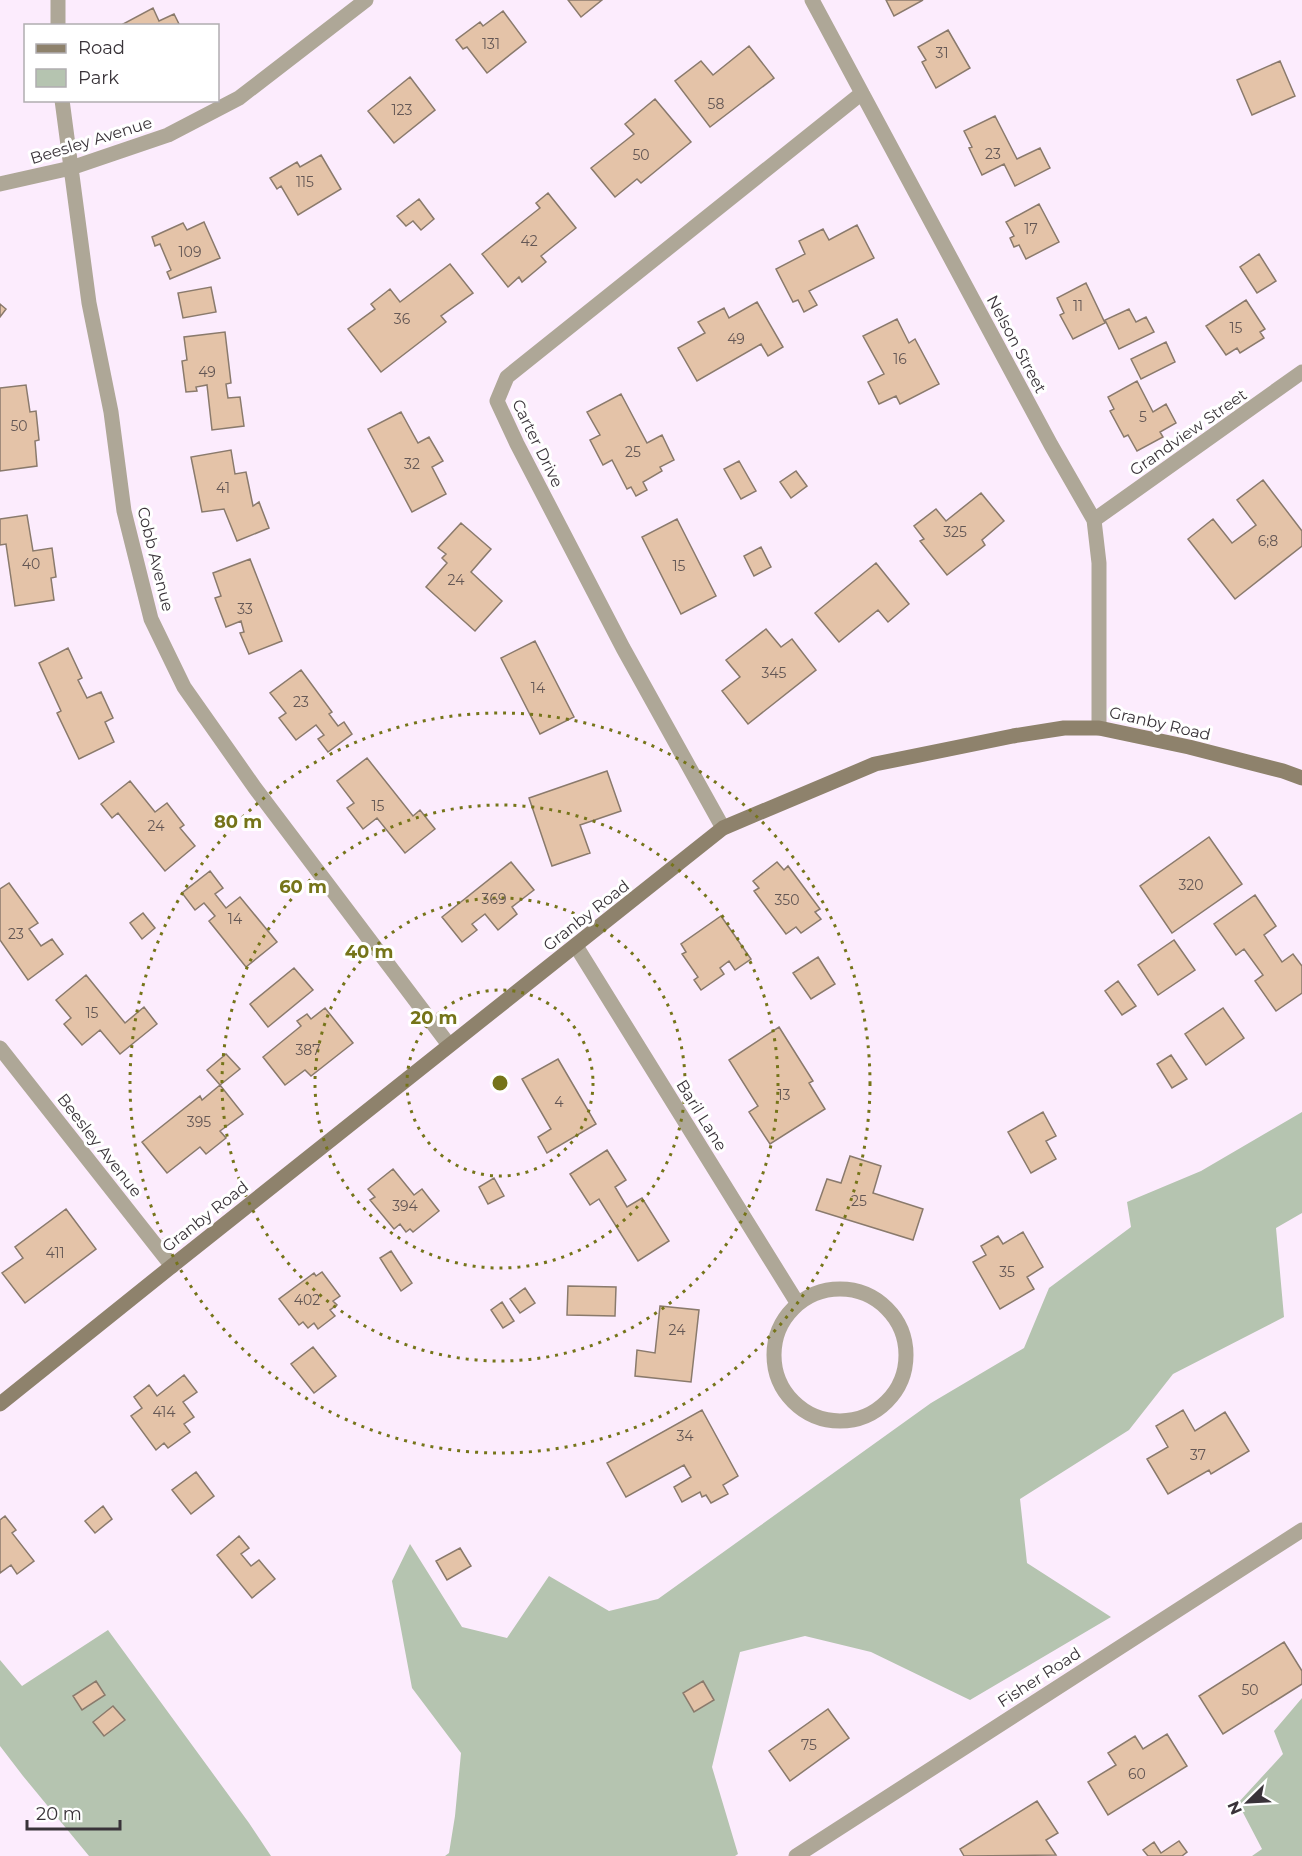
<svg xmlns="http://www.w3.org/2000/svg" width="1302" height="1856" viewBox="0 0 1302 1856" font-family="Montserrat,sans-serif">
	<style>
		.green { fill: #b5c4b0 }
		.building { fill: #e4c3a8; stroke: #8a7a6c; stroke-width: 1.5 }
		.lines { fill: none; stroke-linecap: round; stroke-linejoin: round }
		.street { stroke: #aea797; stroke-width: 15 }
		.secondary { stroke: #8e826c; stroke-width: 15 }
		.ring { fill: none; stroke: #757419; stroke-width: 3; stroke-dasharray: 3 6 }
		.labels { text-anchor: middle; stroke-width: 6; stroke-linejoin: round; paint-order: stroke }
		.number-label { font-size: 14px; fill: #645755 }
		.street-label { font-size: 16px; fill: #393339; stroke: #fff }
		.centre { fill: #757419; stroke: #fff; stroke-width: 3 }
		.ring-label { font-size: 18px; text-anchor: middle; font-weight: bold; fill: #757419; stroke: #fff; stroke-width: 6; stroke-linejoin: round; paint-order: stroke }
	</style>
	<rect width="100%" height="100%" fill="#fcecfd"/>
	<path class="green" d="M1302 1112V1213L1276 1228 1284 1317 1173 1374 1129 1430 1020 1499 1027 1563 1111 1617 970 1700 871 1652 805 1636 740 1652 712 1767 738 1854 735 1856H445L449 1853 455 1816 461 1753 412 1688 392 1581 410 1544 462 1627 507 1638 549 1576 609 1611 658 1599 931 1403 1024 1348 1049 1288 1131 1227 1127 1202 1201 1171Z
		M108 1630 249 1823 271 1856H89L23 1776 0 1746V1660L22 1686Z
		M1302 1698V1856H1252L1262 1849 1238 1803 1283 1754 1274 1731Z"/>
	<path class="building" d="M568 0H602L581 17Z
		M886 0H923L894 16Z
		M153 8 159 21 174 14 180 26H124L123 24Z
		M503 11 526 42 487 73 467 47 463 49 456 40 480 22 483 26Z
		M948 30 970 68 936 88 922 62 926 60 918 47Z
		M749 46 774 78 710 127 675 81 701 61 713 75Z
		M1280 61 1295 96 1252 115 1237 80Z
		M410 77 435 110 394 143 368 111Z
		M655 99 691 142 641 183 637 179 615 197 591 168 634 134 625 124Z
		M995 116 1017 159 1040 148 1050 168 1015 186 1004 164 982 175 969 148 972 147 964 131Z
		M321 155 341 189 298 215 281 186 277 189 270 178 297 162 300 167Z
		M548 193 576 228 541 256 546 262 522 282 519 277 508 287 482 254 540 208 536 203Z
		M419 199 434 219 421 230 413 221 406 226 397 216Z
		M1039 204 1059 242 1026 259 1019 245 1014 247 1010 238 1014 236 1006 222Z
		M204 222 220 258 170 279 167 272 171 270 160 244 155 246 152 237 183 223 187 230Z
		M857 225 874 258 809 291 817 305 804 312 798 300 793 302 776 269 805 254 799 241 823 229 829 240Z
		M1259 254 1276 281 1257 293 1240 267Z
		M450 264 473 293 441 316 446 322 381 372 348 329 375 309 371 304 390 289 400 302Z
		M1086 283 1105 323 1073 339 1060 315 1064 313 1057 298Z
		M211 287 216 312 183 318 178 293Z
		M1246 300 1265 329 1260 332 1264 338 1240 353 1237 348 1226 355 1206 326Z
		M757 302 783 347 768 356 761 344 697 381 678 348 705 333 698 322 724 308 729 318Z
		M0 304 6 309 0 317Z
		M1129 309 1136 322 1146 317 1154 332 1119 349 1105 320Z
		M897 319 909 343 915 339 939 384 900 404 896 396 879 404 868 382 884 374 863 336Z
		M225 332 231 383 226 384 228 398 240 397 244 426 212 430 207 385 196 387 197 391 186 392 182 361 187 360 184 337Z
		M1166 342 1175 362 1141 379 1131 359Z
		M1137 381 1153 412 1166 404 1176 423 1160 432 1163 437 1137 451 1128 435 1124 437 1110 411 1114 409 1108 397Z
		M26 385 30 412 36 411 39 440 35 441 37 466 0 471V388Z
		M621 394 647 443 662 435 674 460 660 467 662 471 643 482 647 490 636 496 631 487 627 489 612 460 603 465 590 440 600 435 587 412Z
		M401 412 418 443 429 437 443 461 432 467 446 494 412 512 368 429Z
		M231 450 235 474 246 472 253 506 259 502 269 528 237 541 224 509 202 512 191 457Z
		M739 461 756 491 741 499 724 469Z
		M796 471 807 486 791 498 780 482Z
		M1263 480 1302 531V546L1235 599 1188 539 1213 519 1232 543 1256 525 1237 500Z
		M981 493 1004 521 982 540 985 545 947 575 920 541 924 539 914 526 936 509 946 521Z
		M27 515 33 551 52 548 56 577 51 578 54 600 15 606 6 544 0 545V519Z
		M677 519 716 596 681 614 642 537Z
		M461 523 491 549 471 572 502 601 475 631 426 587 447 563 442 558 446 554 438 548Z
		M761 547 771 567 754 576 744 556Z
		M250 559 282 641 249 654 240 633 244 632 241 621 226 627 215 598 221 596 213 573Z
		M876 563 909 604 888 622 878 610 839 642 815 613Z
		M766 629 781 647 792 639 816 670 748 724 722 691 740 677 726 660Z
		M535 641 574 717 540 734 501 658Z
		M68 648 82 678 78 680 87 698 101 692 113 718 105 722 114 742 79 759 57 713 61 711 39 663Z
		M301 670 332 712 329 714 338 726 344 722 352 734 328 752 318 739 324 735 316 725 296 740 279 718 286 713 270 693Z
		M367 758 413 816 420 810 435 829 405 853 377 818 363 829 347 808 354 803 337 781Z
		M607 771 621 811 580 825 590 853 552 866 529 798Z
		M130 781 155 812 167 803 184 825 180 828 195 846 165 871 118 813 112 818 101 804Z
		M1209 837 1242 884 1172 933 1140 886Z
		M511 862 534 890 512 907 517 914 498 930 485 914 472 924 477 930 462 942 442 917Z
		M777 862 784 870 788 866 820 909 815 912 821 919 801 933 796 927 786 934 754 891 759 888 753 881Z
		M210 871 223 888 215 894 226 908 240 897 277 942 246 967 209 921 215 916 204 903 195 910 182 893Z
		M9 883 38 923 29 929 41 946 52 939 63 954 28 980 0 940V889Z
		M1255 895 1276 926 1264 935 1282 962 1293 954 1302 966V993L1276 1011 1255 981 1263 975 1244 949 1236 955 1214 924Z
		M143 913 155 928 142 939 130 923Z
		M721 916 751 959 735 970 729 961 720 968 724 974 701 990 694 980 698 977 682 954 686 952 681 944Z
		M1174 940 1195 970 1158 995 1138 965Z
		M818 957 835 984 811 999 793 973Z
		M294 968 313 990 268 1027 250 1004Z
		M86 975 125 1023 144 1007 157 1024 120 1054 100 1030 82 1045 64 1024 71 1018 56 1000Z
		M1118 981 1136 1006 1122 1015 1105 991Z
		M325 1008 353 1043 311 1076 305 1070 285 1085 263 1057 301 1026 297 1021 307 1014 311 1019Z
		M1223 1008 1244 1038 1206 1065 1185 1034Z
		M779 1027 813 1081 809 1083 825 1109 770 1144 749 1112 758 1106 729 1060Z
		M226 1054 240 1069 220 1085 207 1070Z
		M1171 1055 1187 1079 1172 1088 1157 1064Z
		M558 1059 596 1124 547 1153 538 1137 551 1129 522 1079Z
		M220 1085 243 1114 220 1131 226 1138 206 1154 200 1147 167 1173 142 1142 200 1096 202 1100Z
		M1043 1112 1056 1136 1046 1141 1056 1159 1031 1173 1008 1132Z
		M607 1150 626 1180 615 1187 627 1207 642 1198 669 1241 638 1261 599 1199 590 1205 570 1174Z
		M850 1156 881 1166 873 1193 923 1209 913 1240 816 1210 827 1179 841 1183Z
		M393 1169 414 1195 422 1189 439 1211 413 1232 410 1229 406 1232 400 1224 394 1229 370 1200 375 1197 368 1189Z
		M494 1178 504 1196 488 1204 479 1187Z
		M66 1209 96 1249 25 1303 2 1273 23 1258 15 1247Z
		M1023 1232 1043 1267 1027 1277 1034 1289 1000 1309 973 1262 986 1255 981 1246 998 1236 1003 1244Z
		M391 1251 412 1283 401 1291 380 1258Z
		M322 1272 340 1296 333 1301 337 1305 330 1310 335 1316 318 1329 314 1323 308 1328 303 1322 299 1325 279 1299 314 1273 316 1276Z
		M568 1286 616 1287 615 1316 567 1315Z
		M525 1288 535 1303 520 1313 510 1299Z
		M502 1302 514 1321 503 1328 491 1310Z
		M660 1306 699 1310 691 1382 635 1376 637 1350 655 1353Z
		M313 1347 336 1376 314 1393 291 1364Z
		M184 1375 197 1392 183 1402 194 1417 184 1424 190 1432 168 1448 164 1443 156 1450 131 1416 142 1408 134 1397 149 1385 157 1396Z
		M702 1410 738 1476 723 1485 728 1494 711 1503 706 1495 702 1497 700 1492 682 1502 674 1487 691 1477 684 1465 626 1497 607 1463Z
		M1183 1410 1195 1431 1225 1412 1249 1451 1211 1474 1209 1470 1168 1494 1147 1459 1168 1447 1156 1426Z
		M196 1472 214 1496 191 1514 172 1490Z
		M103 1506 112 1519 95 1533 85 1521Z
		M5 1516 16 1530 12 1533 34 1561 17 1574 11 1565 0 1573V1520Z
		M239 1536 249 1548 241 1554 251 1566 259 1560 275 1579 252 1598 217 1555Z
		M460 1548 471 1566 447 1580 436 1561Z
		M1284 1642 1302 1671V1684L1223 1734 1199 1696Z
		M96 1681 105 1695 82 1710 73 1696Z
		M703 1681 714 1700 694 1712 683 1693Z
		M113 1706 125 1720 104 1736 93 1722Z
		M828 1709 849 1738 790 1781 769 1751Z
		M1167 1734 1187 1766 1108 1815 1088 1782 1116 1765 1108 1753 1135 1736 1143 1749Z
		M1037 1801 1058 1833 1046 1840 1056 1855 964 1856 960 1849Z
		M1179 1841 1187 1852 1182 1856H1148L1143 1850 1154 1842 1161 1853Z"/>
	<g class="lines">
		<path class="street" d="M812 0 1051 445 1094 520 1099 563V728
			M58 26V0
			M62 100 89 303 111 412 124 511 151 619 184 687 255 788 449 1045
			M0 184 71 168 168 135 239 98 366 0
			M1094 520 1302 372
			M723 828 623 648 517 444 497 401 507 377 862 93
			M576 946 798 1304
			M0 1048 172 1266
			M774 1355a66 66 0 1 1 132 0a66 66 0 1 1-132 0Z
			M796 1856 1302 1530"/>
		<path class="secondary" d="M0 1404 172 1266 723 828 875 764 1013 736 1064 728H1099L1189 747 1283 771 1302 778"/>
	</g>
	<g class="ring">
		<circle cx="500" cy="1083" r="93"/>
		<circle cx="500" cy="1083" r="185"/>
		<circle cx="500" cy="1083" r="278"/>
		<circle cx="500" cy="1083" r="370"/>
	</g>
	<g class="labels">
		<g class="number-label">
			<text x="491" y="49">131</text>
			<text x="942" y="58">31</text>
			<text x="716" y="109">58</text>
			<text x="402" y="115">123</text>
			<text x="993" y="159">23</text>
			<text x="641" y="160">50</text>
			<text x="305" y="187">115</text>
			<text x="1031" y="234">17</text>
			<text x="529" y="246">42</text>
			<text x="190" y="257">109</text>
			<text x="1078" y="311">11</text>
			<text x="402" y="324">36</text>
			<text x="1236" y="333">15</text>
			<text x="736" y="344">49</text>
			<text x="900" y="364">16</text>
			<text x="207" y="377">49</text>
			<text x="1143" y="422">5</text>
			<text x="19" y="431">50</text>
			<text x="633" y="457">25</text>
			<text x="412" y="469">32</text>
			<text x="223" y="493">41</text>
			<text x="955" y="537">325</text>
			<text x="1268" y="546">6;8</text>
			<text x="31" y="569">40</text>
			<text x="679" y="571">15</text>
			<text x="456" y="585">24</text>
			<text x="245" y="614">33</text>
			<text x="774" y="678">345</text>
			<text x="538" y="693">14</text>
			<text x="301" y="707">23</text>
			<text x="378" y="811">15</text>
			<text x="156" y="831">24</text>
			<text x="1191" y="890">320</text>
			<text x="494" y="904">369</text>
			<text x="787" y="905">350</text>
			<text x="235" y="924">14</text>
			<text x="16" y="939">23</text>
			<text x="92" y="1018">15</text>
			<text x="308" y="1055">387</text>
			<text x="784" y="1100">13</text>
			<text x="559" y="1107">4</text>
			<text x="199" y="1127">395</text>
			<text x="859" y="1206">25</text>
			<text x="405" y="1211">394</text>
			<text x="55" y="1258">411</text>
			<text x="1007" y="1277">35</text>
			<text x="307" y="1305">402</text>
			<text x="677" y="1335">24</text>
			<text x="164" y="1417">414</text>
			<text x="685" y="1441">34</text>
			<text x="1198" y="1460">37</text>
			<text x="1250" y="1695">50</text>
			<text x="809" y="1750">75</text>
			<text x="1137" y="1779">60</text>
		</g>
		<g class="street-label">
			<text transform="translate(91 140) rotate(-17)" y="6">Beesley Avenue</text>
			<text transform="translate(1017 344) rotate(62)" y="6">Nelson Street</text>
			<text transform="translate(1188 432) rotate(-35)" y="6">Grandview Street</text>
			<text transform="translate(538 443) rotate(64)" y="6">Carter Drive</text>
			<text transform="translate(156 559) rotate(76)" y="6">Cobb Avenue</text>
			<text transform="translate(1160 723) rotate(13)" y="6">Granby Road</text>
			<text transform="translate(586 915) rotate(-38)" y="6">Granby Road</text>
			<text transform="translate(702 1115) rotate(58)" y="6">Baril Lane</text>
			<text transform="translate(100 1145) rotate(52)" y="6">Beesley Avenue</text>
			<text transform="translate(205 1216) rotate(-38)" y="6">Granby Road</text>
			<text transform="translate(1039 1677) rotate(-33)" y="6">Fisher Road</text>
		</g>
	</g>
	<circle cx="500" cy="1083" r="9" class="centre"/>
	<g class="ring-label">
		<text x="238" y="828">80 m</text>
		<text x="303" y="893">60 m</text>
		<text x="369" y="958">40 m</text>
		<text x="434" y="1024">20 m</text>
	</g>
	<rect x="24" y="24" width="195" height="78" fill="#ffffff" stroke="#b0adb0" stroke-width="1.5"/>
	<rect x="36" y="44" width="30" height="9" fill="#8e826c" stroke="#b0adb0" stroke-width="1.5"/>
	<text x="78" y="54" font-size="18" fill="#393339">Road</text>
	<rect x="36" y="69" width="30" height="18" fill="#b5c4b0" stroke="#b0adb0" stroke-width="1.5"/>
	<text x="78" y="84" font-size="18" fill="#393339">Park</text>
	<g transform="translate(1248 1802) rotate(246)" stroke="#ffffff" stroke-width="4.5" paint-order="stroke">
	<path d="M0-4.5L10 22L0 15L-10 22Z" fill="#393339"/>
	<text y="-9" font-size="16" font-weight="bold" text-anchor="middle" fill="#393339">N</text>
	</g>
	<path d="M27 1820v9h93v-9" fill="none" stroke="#393339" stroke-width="3"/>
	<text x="36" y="1820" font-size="18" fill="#393339" stroke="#ffffff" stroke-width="4.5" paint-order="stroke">20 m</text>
</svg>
